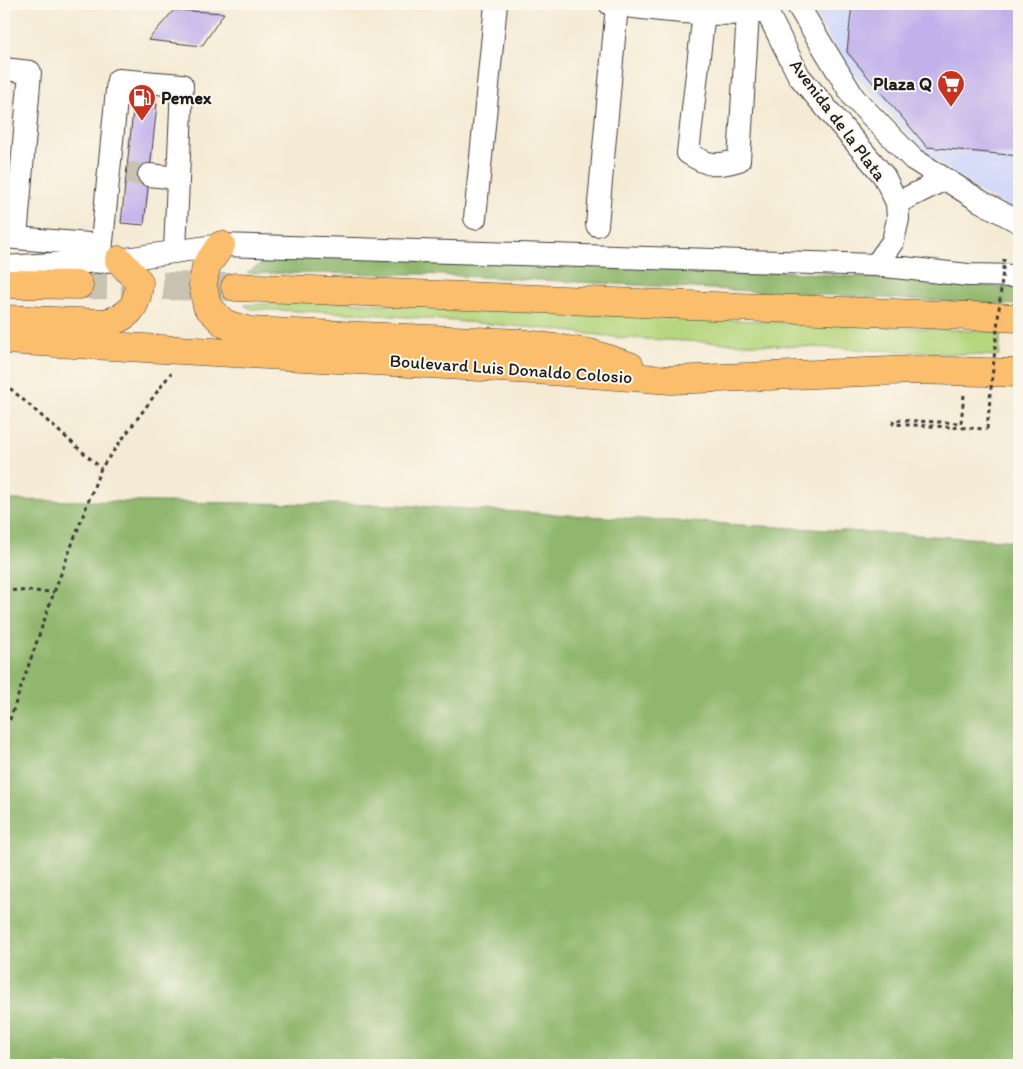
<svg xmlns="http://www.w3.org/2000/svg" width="1023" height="1069" viewBox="0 0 1023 1069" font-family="Itim,sans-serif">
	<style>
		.built { fill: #d2d9f9 }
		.green { fill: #b6d67e; stroke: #69794d }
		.forest { fill: #90b76d; stroke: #566a44 }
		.building { fill: #c1b0eb }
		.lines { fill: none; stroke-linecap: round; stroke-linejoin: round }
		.minor-tunnel { stroke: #cac2b0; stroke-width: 22; stroke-dasharray: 22 11; stroke-linecap: butt }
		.major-tunnel { stroke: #cac2b0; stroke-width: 28; stroke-dasharray: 28 14; stroke-linecap: butt }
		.minor-casing { stroke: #3d3b38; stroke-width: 24 }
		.major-casing { stroke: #3d3b38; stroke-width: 29 }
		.path { stroke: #3d3b38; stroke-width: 3; stroke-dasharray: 4 4; stroke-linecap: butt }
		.minor { stroke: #fff; stroke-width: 22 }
		.major { stroke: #fabe6d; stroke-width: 28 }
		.path-bridge { stroke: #3d3b38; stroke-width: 3; stroke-dasharray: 4 4; stroke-linecap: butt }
		.labels { text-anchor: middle; stroke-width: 4; stroke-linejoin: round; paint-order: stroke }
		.poi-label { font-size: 18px; font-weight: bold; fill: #1c1c1c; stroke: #fbf7ec; text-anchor: end }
		.street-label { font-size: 18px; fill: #1c1c1c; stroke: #fbf7ec }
	</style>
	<rect width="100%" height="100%" fill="#fbf7ec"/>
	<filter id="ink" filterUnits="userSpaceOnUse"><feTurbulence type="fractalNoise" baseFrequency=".02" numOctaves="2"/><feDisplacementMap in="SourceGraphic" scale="10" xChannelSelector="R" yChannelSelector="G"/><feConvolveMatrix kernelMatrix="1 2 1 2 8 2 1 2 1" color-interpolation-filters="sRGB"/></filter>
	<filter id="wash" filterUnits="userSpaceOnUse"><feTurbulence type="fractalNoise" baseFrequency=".0096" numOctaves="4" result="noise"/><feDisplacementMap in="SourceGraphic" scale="20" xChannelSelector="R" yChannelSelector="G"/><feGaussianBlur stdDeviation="1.12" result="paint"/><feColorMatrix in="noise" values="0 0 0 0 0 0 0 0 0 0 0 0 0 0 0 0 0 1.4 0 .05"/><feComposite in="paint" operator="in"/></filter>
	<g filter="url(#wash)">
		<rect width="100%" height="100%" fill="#f5ebd5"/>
		<path class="built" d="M811 4H1019V212L979 192 922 151 845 64 816 17Z"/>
		<path class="green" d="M322 301 1001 332 999 356 623 338 549 329 370 314 251 309 244 305Z"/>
		<path class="forest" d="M284 250 691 265 986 286 1019 287V305L424 274 247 273Z
			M4 500 397 505 1019 541V1065H4Z"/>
		<g id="blocks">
			<path class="building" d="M852 4H1019V156L927 147 847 52Z
				M174 10 224 13 202 46 148 40Z
				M134 102 157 104 144 225 121 223Z"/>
		</g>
	</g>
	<g filter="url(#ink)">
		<use href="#blocks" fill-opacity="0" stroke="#3d3b38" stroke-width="1"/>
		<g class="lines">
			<path class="minor-tunnel" d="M127 173 149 175"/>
			<path class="major-tunnel" d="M79 285 235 287"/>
			<defs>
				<path id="minor" d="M610 4C659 10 713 18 763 11
					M763 4 799 76 884 176 897 203 898 219 893 241 876 265
					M797 4 854 98 913 159 980 201 1019 222
					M704 12 688 153C708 166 716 167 739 160L748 13
					M4 69 30 72 16 238
					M149 175 178 178
					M897 203 945 179
					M475 218 496 4
					M597 225 617 5
					M4 237 101 245
					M100 262 118 80 182 85 175 251
					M4 267 119 260 221 245 876 265 968 275 1019 276"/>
				<path id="major" d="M221 245 206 266 203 285 207 306 225 324 250 331 521 343 590 353 630 366
					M4 284 79 285
					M235 287 1019 318
					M4 319 103 323C128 319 138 307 139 282L119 260
					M4 340 550 371 671 380 914 370 1019 373"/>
			</defs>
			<use href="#minor" class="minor-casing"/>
			<use href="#major" class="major-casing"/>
			<path class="path" d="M4 383 101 468
				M964 395 961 423 894 420 893 424 987 429
				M4 590 54 592
				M4 725 9 722 54 592 101 468 171 373"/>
			<use href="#minor" class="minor"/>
			<use href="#major" class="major"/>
			<path class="path-bridge" d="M987 429 1004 259"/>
		</g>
	</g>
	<defs>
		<symbol id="supermarket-pin" viewBox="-11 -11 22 30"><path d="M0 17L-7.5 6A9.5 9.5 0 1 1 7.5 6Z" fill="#c8321e" stroke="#fbf7ec"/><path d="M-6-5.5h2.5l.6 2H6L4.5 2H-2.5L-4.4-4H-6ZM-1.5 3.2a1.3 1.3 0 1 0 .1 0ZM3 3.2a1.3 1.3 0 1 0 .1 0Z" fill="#fff"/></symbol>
		<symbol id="fuel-pin" viewBox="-11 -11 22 30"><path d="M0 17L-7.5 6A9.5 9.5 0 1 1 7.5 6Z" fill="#c8321e" stroke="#fbf7ec"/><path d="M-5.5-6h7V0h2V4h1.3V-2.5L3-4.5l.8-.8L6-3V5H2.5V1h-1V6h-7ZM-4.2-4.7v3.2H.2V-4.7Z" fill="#fff"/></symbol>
	</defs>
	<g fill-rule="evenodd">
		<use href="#supermarket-pin" x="935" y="68" width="32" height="43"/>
		<use href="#fuel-pin" x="126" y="82" width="32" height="43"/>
	</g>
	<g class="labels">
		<g class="poi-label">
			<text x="932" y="90">Plaza Q</text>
			<text x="161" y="104" text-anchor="start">Pemex</text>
		</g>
		<g class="street-label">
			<text transform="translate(838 120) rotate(53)" y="6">Avenida de la Plata</text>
			<text transform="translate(511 369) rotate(4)" y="6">Boulevard Luis Donaldo Colosio</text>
		</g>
	</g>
	<rect width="1023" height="1069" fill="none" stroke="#fbf7ec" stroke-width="20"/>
</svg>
